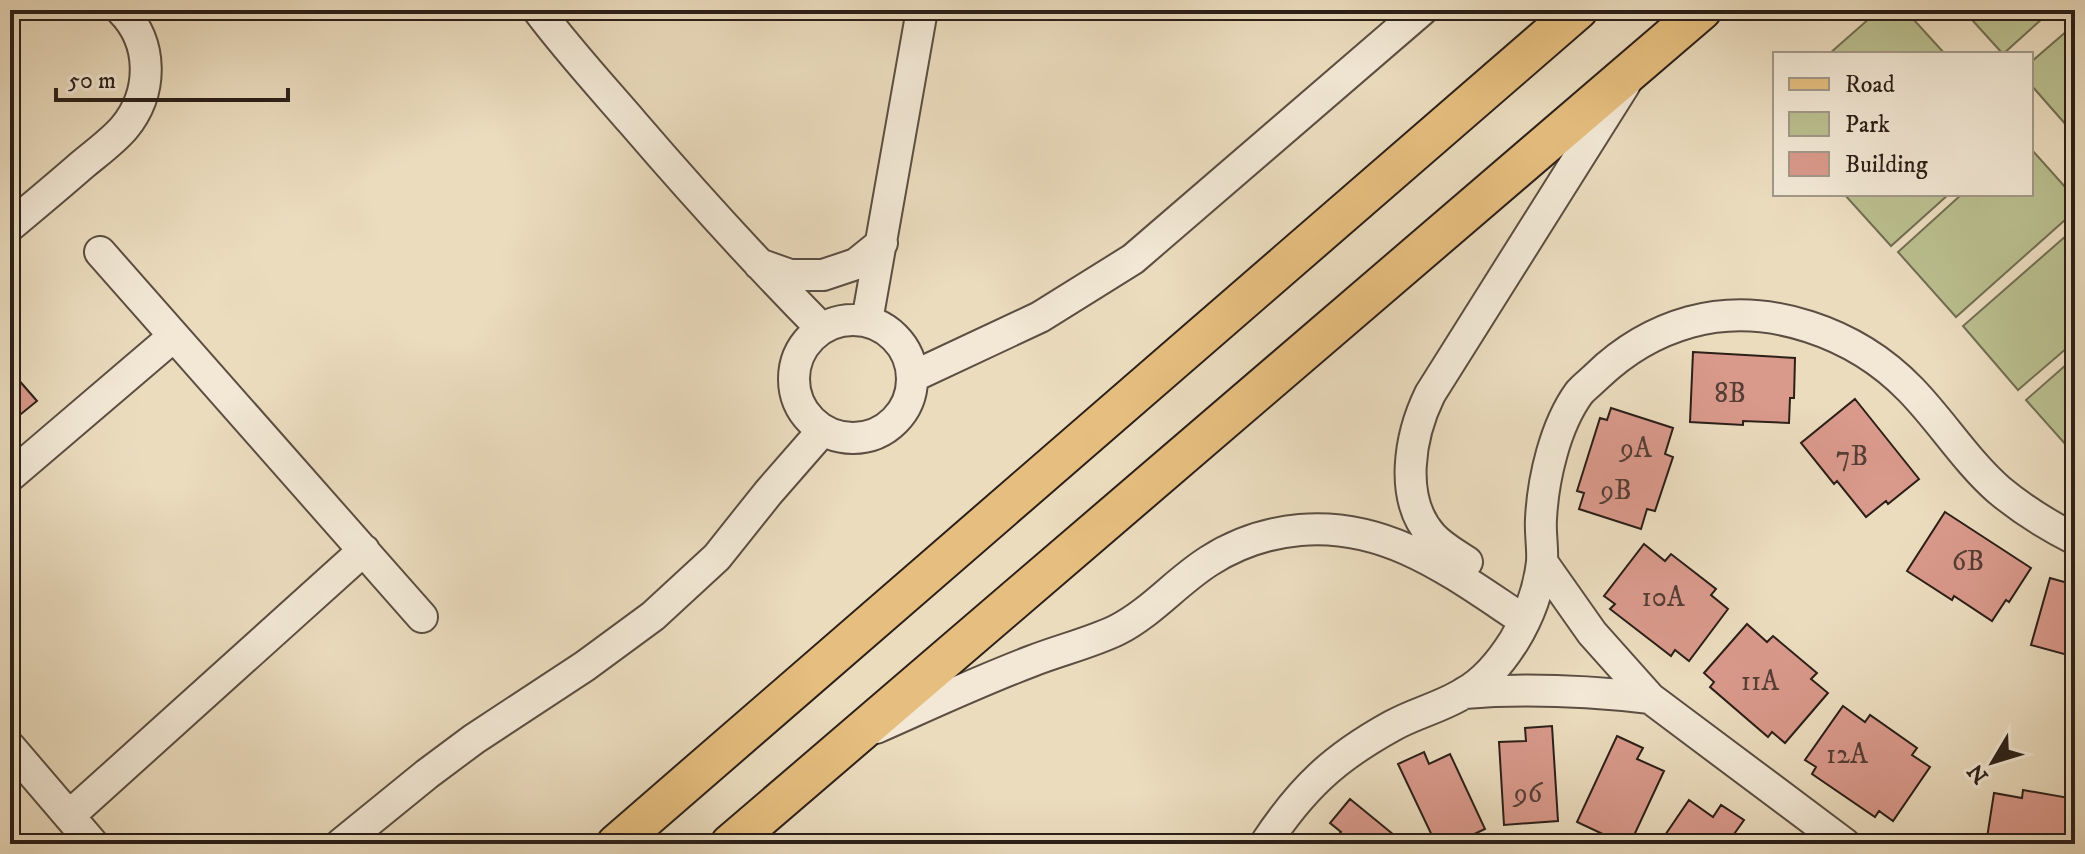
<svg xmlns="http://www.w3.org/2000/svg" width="2085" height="854" viewBox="0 0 2085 854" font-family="'IM FELL DW Pica',serif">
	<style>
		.green { fill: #babf8f; stroke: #726f54; stroke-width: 2 }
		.building { fill: #d9998b; stroke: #2b1f18; stroke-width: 2 }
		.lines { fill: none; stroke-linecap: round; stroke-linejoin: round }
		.minor-casing { stroke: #5b4e42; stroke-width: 34 }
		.major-casing { stroke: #2b1f18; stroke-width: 42 }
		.minor { stroke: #f2e8d5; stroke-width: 30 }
		.major { stroke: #e6be7f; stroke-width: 38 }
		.labels { text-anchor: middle; stroke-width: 6; stroke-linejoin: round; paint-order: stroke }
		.number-label { font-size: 28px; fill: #563e35 }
	</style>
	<rect width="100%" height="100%" fill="#ebdcbe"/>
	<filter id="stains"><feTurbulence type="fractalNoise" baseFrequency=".0025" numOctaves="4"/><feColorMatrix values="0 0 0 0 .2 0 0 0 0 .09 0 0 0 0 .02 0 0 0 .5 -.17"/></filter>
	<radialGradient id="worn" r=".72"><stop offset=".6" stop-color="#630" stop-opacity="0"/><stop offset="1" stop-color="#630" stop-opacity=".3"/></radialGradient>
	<path class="green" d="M1879 10H1905L1945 54H1829Z
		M1963 10H2052L2003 54Z
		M2075 24V135L2031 85V62Z
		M2031 149 2075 198V211L1956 317 1898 252 1962 194H2031Z
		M1844 194H1949L1891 246Z
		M2075 228V341L2018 390 1963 326Z
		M2075 357V455L2026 400Z"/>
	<path class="building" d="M1693 352 1795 358 1794 398H1790L1789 423 1743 421V425L1690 422Z
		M10 370 37 401 10 423Z
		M1855 399 1919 479 1888 504 1886 501 1866 517 1837 481 1834 484 1801 443Z
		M1611 408 1673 428 1665 454 1673 457 1655 511 1647 509 1641 529 1579 509 1584 493 1577 491 1600 418 1607 420Z
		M1945 512 2031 568 2009 602 2006 600 1992 621 1954 596 1952 600 1907 571Z
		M1644 544 1665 561 1671 554 1716 589 1711 595 1728 609 1689 661 1675 650 1671 656 1610 609 1615 604 1604 596Z
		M2050 578 2075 585V657L2031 645Z
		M1747 624 1767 642 1773 636 1817 673 1811 679 1828 693 1785 743 1772 732 1768 737 1710 687 1714 682 1704 673Z
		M1843 706 1865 722 1870 715 1917 748 1912 755 1930 767 1893 821 1879 811 1875 817 1812 774 1816 767 1805 760Z
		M1552 726 1558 821 1504 825 1499 742 1526 741 1525 728Z
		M1617 736 1643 748 1637 759 1664 771 1630 844H1624L1577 822Z
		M1424 752 1429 764 1450 754 1485 829 1453 844H1436L1398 764Z
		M2023 790 2075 799V844H1986L1994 793 2022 798Z
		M1350 799 1405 844H1331L1341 832 1330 823Z
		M1689 800 1713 817 1721 805 1744 820 1727 844H1659Z"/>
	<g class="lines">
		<defs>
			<path id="minor" d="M538 10C568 50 601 86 633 123 694 194 756 262 821 328
				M10 226C34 206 58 186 82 165 95 154 112 142 124 128 153 93 154 43 121 10
				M100 252 422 617
				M759 264 790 275H823L856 264 882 243
				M794 379a59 59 0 1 1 118 0a59 59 0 1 1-118 0Z
				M867 321 922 10
				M912 377 1040 317 1133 259 1422 10
				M10 476 174 336
				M1467 562C1455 554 1442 547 1432 536 1398 498 1410 435 1430 394L1625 84
				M1542 562 1592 633 1650 698 1845 844
				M1464 693C1527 688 1588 691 1650 698
				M876 728C928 705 979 681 1032 661 1060 650 1090 643 1117 630 1152 612 1176 582 1209 561 1237 543 1267 533 1300 530 1389 522 1455 575 1525 621
				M10 747 93 844
				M69 816 364 550
				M341 844 427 774 474 739 585 666 653 616 717 557 768 493 823 430
				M1265 844C1302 788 1334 758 1392 726 1415 713 1442 707 1464 693 1484 682 1502 660 1514 641 1528 618 1539 589 1542 562 1543 548 1540 533 1541 519 1543 479 1555 426 1579 393 1584 387 1591 382 1597 376 1624 350 1654 332 1690 322 1768 301 1856 333 1911 390 1942 422 1966 461 1999 490 2023 510 2047 525 2075 539"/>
			<path id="major" d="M616 844 1578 10
				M730 844 1702 10"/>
		</defs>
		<use href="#minor" class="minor-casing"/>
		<use href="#major" class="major-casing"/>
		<use href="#minor" class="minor"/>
		<use href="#major" class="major"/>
	</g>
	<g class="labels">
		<g class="number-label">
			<text x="1730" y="402">8B</text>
			<text x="1636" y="457">9A</text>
			<text x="1852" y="465">7B</text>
			<text x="1616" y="499">9B</text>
			<text x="1968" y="570">6B</text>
			<text x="1663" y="606">10A</text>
			<text x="1760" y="690">11A</text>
			<text x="1847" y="763">12A</text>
			<text x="1528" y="802">96</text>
		</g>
	</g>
	<rect width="2085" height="854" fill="none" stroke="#ebdcbe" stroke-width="40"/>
	<rect x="12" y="12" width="2061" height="830" fill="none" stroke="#2b1f18" stroke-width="4"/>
	<rect x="20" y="20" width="2045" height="814" fill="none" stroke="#2b1f18" stroke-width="2"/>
	<rect x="1773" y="52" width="260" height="144" fill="#f2e8d5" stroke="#a29889" stroke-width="2"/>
	<rect x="1789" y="78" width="40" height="12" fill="#e6be7f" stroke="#a29889" stroke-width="2"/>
	<text x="1845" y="92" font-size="24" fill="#2b1f18">Road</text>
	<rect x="1789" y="112" width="40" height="24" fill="#babf8f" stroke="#a29889" stroke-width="2"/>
	<text x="1845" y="132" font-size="24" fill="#2b1f18">Park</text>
	<rect x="1789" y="152" width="40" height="24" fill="#d9998b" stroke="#a29889" stroke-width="2"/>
	<text x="1845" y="172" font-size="24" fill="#2b1f18">Building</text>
	<g transform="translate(1993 762) rotate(232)" stroke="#f2e8d5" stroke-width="6" paint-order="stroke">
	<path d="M0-6L14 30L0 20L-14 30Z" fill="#2b1f18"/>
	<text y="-12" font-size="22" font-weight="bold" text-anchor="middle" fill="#2b1f18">N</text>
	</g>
	<path d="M56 88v12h232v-12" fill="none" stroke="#2b1f18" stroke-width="4"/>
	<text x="68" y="88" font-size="24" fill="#2b1f18" stroke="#f2e8d5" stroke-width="6" paint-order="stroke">50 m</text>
	<rect width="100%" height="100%" filter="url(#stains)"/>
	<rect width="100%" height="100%" fill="url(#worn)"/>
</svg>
